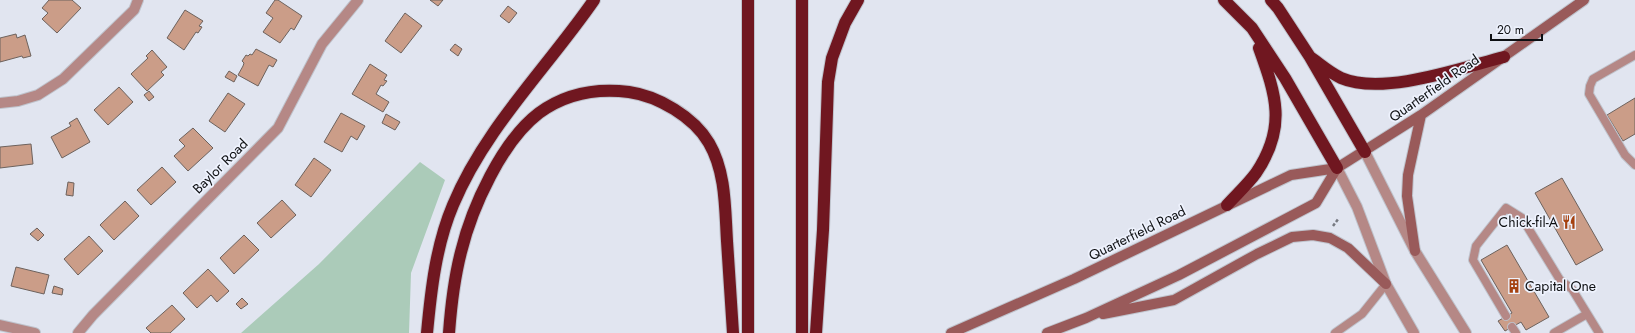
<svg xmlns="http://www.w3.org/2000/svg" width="1635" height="333" viewBox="0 0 1635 333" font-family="Jost,sans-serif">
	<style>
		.green { fill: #abcbb9 }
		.building { fill: #cb9d88; stroke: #6d625d }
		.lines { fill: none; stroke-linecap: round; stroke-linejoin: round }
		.lane-casing { stroke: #bfc3cc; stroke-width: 10 }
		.street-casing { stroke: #bfc3cc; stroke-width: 12 }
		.secondary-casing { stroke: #bfc3cc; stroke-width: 12 }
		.highway-casing { stroke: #bfc3cc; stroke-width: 14 }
		.path { stroke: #767980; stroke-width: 2.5; stroke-dasharray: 3 2; stroke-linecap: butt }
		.lane { stroke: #b58886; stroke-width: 8 }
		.street { stroke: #b58886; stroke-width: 10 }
		.secondary { stroke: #995a5a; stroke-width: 10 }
		.highway { stroke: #701720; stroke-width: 12 }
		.labels { text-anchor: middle; stroke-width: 3.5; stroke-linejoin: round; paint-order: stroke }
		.street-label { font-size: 14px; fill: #0d0f12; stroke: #eef2fd }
		.poi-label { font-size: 14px; fill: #0d0f12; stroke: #eef2fd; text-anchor: end }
	</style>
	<rect width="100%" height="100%" fill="#e1e5f0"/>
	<path class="green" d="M420 162 445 180 411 273 409 333H241L319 264Z"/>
	<path class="building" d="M49 0H72L81 8 57 33 42 19 48 13 42 8Z
		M275 0H278L302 16 294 30 291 28 280 43 263 32 273 18 266 13Z
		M430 0H443L438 6Z
		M508 6 517 13 509 23 500 16Z
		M185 10 203 21 199 26 202 27 198 33 196 32 184 50 167 38Z
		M405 13 422 26 401 53 385 41Z
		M16 34 17 38 25 35 31 56 23 58 22 56 0 62V38Z
		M455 44 462 49 458 56 450 50Z
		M256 49 277 60 273 67 269 65 258 86 238 75 243 66 244 63 242 61 246 55 248 56 250 54 252 55Z
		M152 50 167 67 161 72 164 75 147 91 131 74 148 58 146 56Z
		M370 64 387 75 384 80 387 81 383 86 381 85 376 94 389 102 383 112 352 94Z
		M229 71 237 76 234 82 225 77Z
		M119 87 133 102 108 125 94 110Z
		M149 91 154 97 149 101 144 95Z
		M228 93 245 104 225 132 209 121Z
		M1635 98V134L1623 141 1607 115Z
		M341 113 365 126 357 140 351 136 342 152 324 142Z
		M386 114 400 122 395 130 382 123Z
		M77 118 90 142 62 158 51 137 71 126 69 123Z
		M193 128 213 148 188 171 174 156 185 146 179 140Z
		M31 144 33 164 0 168V147Z
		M314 158 331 170 311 197 295 185Z
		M162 167 176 182 151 205 137 190Z
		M1562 178 1603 250 1576 265 1535 193Z
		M68 182 74 183 73 196 66 195Z
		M282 200 296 215 271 238 257 223Z
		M125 201 139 216 114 240 100 225Z
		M37 228 44 235 38 241 30 234Z
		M244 235 259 250 234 274 220 258Z
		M89 236 103 251 78 275 64 259Z
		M1507 245 1549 317 1526 330 1521 322 1505 331 1498 321 1512 313 1481 260Z
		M16 267 49 275 44 294 11 286Z
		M208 269 229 291 217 302 211 295 197 308 183 293Z
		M54 286 63 289 62 295 52 293Z
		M242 298 248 304 241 309 236 304Z
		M172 305 185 319 170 333H151L146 328Z"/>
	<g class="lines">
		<defs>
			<path id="lane" d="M1635 55 1593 79 1590 86 1589 94 1625 155 1635 165
				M1506 316 1473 260 1476 246 1506 208 1522 218 1560 280 1572 289 1599 333
				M1512 327 1516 333
				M1335 333 1362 314 1386 284
				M1554 333 1587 314"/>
			<path id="street" d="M0 103 18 101 38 95 63 79 134 10 138 0
				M1365 152 1415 251 1466 333
				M1337 168 1357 207 1386 284 1414 333
				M0 325 35 333
				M78 333 93 315 278 128 322 44 358 0"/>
			<path id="secondary" d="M1415 251 1407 196 1408 175 1421 115
				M1103 314 1174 300 1257 254 1292 237 1313 235 1330 238 1348 248 1386 284
				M951 333 1074 279 1291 175 1337 168 1421 115 1584 0
				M1047 333 1086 318 1179 275 1316 203 1337 168"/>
			<path id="highway" d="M748 0V333
				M1224 0 1252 28 1285 78 1337 168
				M1271 0 1278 8 1310 57 1365 152
				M1310 57C1320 64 1330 73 1341 78 1383 96 1461 68 1504 57
				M1227 205C1237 194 1248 184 1256 173 1287 127 1276 95 1259 48
				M427 333C431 290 436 245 453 205 485 128 547 68 594 0
				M449 333C451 306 454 279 461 252 472 207 502 141 539 113 565 94 597 88 629 92 658 96 694 117 709 143 726 172 725 209 727 241 729 272 731 302 733 333
				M802 333V0
				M816 333 823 230 828 82 832 58 845 23 858 0"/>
		</defs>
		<use href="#lane" class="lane-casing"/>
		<use href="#street" class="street-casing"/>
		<use href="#secondary" class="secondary-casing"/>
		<use href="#highway" class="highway-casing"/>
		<path class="path" d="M1333 226 1339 218"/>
		<use href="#lane" class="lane"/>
		<use href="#street" class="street"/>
		<use href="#secondary" class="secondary"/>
		<use href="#highway" class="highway"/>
	</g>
	<defs>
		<symbol id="restaurant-bare" viewBox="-9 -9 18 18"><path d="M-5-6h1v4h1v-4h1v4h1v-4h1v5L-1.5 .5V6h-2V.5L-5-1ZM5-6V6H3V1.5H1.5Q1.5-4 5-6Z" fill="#a5410f" stroke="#eef2fd" stroke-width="2.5" paint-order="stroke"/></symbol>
		<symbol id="building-bare" viewBox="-9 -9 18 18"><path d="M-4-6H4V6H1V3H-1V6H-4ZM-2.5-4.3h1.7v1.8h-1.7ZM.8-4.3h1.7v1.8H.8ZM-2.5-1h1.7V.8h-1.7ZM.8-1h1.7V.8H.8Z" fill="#a5410f" stroke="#eef2fd" stroke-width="2.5" paint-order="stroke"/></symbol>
	</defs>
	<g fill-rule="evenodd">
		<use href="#restaurant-bare" x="1559" y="212" width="20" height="20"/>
		<use href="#building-bare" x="1504" y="276" width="20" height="20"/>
	</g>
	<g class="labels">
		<g class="street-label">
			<text transform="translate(1434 88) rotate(-35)" y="5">Quarterfield Road</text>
			<text transform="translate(220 166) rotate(-45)" y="5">Baylor Road</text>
			<text transform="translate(1137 233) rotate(-26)" y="5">Quarterfield Road</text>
		</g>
		<g class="poi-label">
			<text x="1558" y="227">Chick-fil-A</text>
			<text x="1525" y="291" text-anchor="start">Capital One</text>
		</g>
	</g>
	<path d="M1491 34v6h51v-6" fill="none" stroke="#0d0f12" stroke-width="2"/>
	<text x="1497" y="34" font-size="12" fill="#0d0f12" stroke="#eef2fd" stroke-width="3" paint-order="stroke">20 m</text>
</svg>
